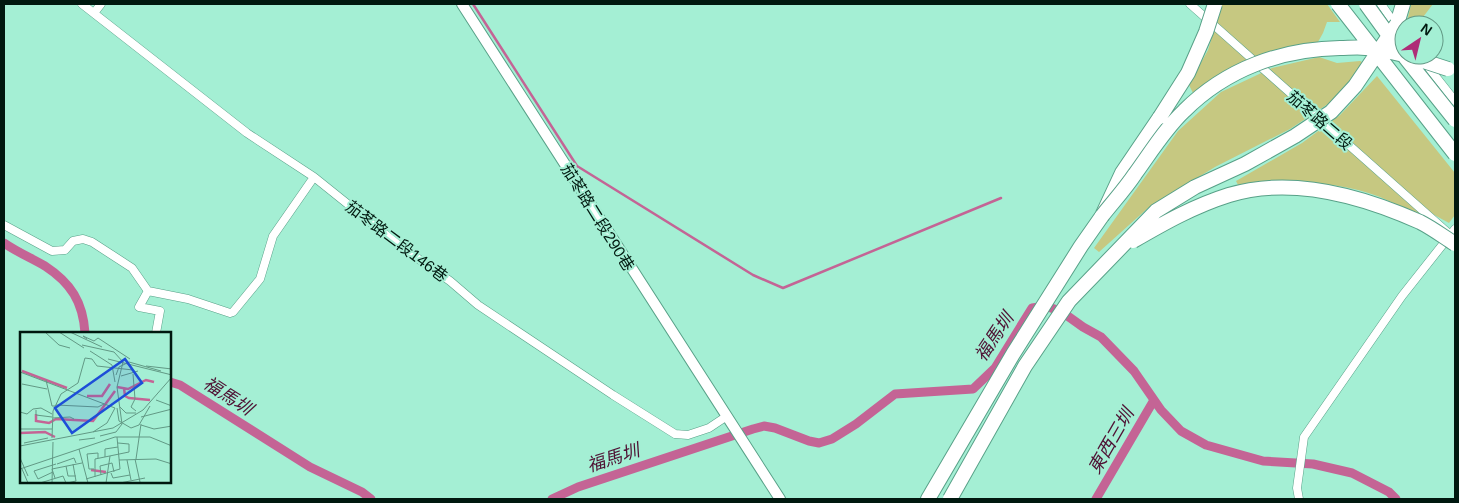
<svg xmlns="http://www.w3.org/2000/svg" width="1459" height="503" viewBox="0 0 1459 503" font-family="Helvetica,'Noto Sans TC',sans-serif">
	<style>
		.green { fill: #c6c881 }
		.lines { fill: none; stroke-linecap: round; stroke-linejoin: round }
		.stream { stroke: #c46495; stroke-width: 2.5 }
		.canal { stroke: #c46495; stroke-width: 9 }
		.street-casing { stroke: #58a188; stroke-width: 9 }
		.secondary-casing { stroke: #58a188; stroke-width: 12 }
		.highway-casing { stroke: #58a188; stroke-width: 16 }
		.street { stroke: #fff; stroke-width: 8 }
		.secondary { stroke: #fff; stroke-width: 10 }
		.highway { stroke: #fff; stroke-width: 14 }
		.highway-bridge-casing { stroke: #58a188; stroke-width: 16; stroke-linecap: butt }
		.highway-bridge { stroke: #fff; stroke-width: 14 }
		.labels { text-anchor: middle; stroke-width: 4; stroke-linejoin: round; paint-order: stroke }
		.street-label { font-size: 16px; fill: #00180f; stroke: #a4efd4 }
		.water-label { font-size: 18px; font-style: italic; fill: #4f1234; stroke: #a4efd4 }
		.inset-river { fill: none; stroke: #c46495; stroke-width: 2.5 }
		.inset-road { fill: none; stroke: #629985; stroke-width: 1 }
		.view { fill: #1d4ed8; fill-opacity: 0.15; stroke: #1d4ed8; stroke-width: 2.5 }
		.inset-edge { fill: none; stroke: #00180f; stroke-width: 2.5 }
	</style>
	<rect width="100%" height="100%" fill="#a4efd4"/>
	<path class="green" d="M1222 4H1327L1340 22H1327L1323 33 1318 42 1266 53 1225 72 1194 95 1189 85 1208 50Z
		M1411 4H1433L1417 25H1411L1407 22Z
		M1319 57 1337 63 1360 61 1362 62 1353 80 1331 102 1290 129 1215 167 1148 208 1099 252 1094 248 1178 131 1221 92 1272 68Z
		M1377 76 1455 173V215L1449 223 1427 211 1422 217C1408 210 1394 203 1380 197 1336 180 1284 181 1238 185L1236 181 1302 143 1340 115Z"/>
	<g class="lines">
		<path class="stream" d="M473 4 577 166 753 275 783 288 1001 198"/>
		<path class="canal" d="M4 243C17 252 31 258 45 266 71 283 83 302 85 333
			M170 382 180 385 310 467 362 492 371 499
			M552 499 578 487 753 429 764 426 775 428 809 441 819 443 832 439 856 424 895 394 973 389 995 368 1032 308 1046 306 1062 312 1083 327 1101 337 1134 371 1161 410 1181 431 1206 445 1263 461 1313 464 1352 473 1389 492 1396 499
			M1096 499 1154 400"/>
		<defs>
			<path id="street" d="M82 4 247 133 314 177 400 246 450 281 478 305 613 395 675 434 688 435 709 428 727 416
				M1190 4 1447 232
				M1381 4 1404 37
				M94 13 101 4
				M1425 63 1455 101
				M4 225 52 251 65 250 73 241 83 239 92 242 132 268 148 291 139 307 160 311 156 333
				M148 291 188 299 230 313 233 312 260 279 273 236 314 177
				M1299 499 1297 488 1304 437 1402 296 1455 229"/>
			<path id="secondary" d="M462 4 780 499"/>
			<path id="highway" d="M1397 24 1403 4
				M928 499 1013 354 1081 246 1102 216 1122 173 1160 117"/>
		</defs>
		<use href="#street" class="street-casing"/>
		<use href="#secondary" class="secondary-casing"/>
		<use href="#highway" class="highway-casing"/>
		<use href="#street" class="street"/>
		<use href="#secondary" class="secondary"/>
		<use href="#highway" class="highway"/>
		<defs>
			<path id="highway-bridge" d="M1338 4 1455 154
				M1366 4 1400 51 1455 120
				M1405 55 1448 69
				M1160 117 1188 73 1206 32 1215 4
				M1102 216C1113 202 1125 189 1135 174 1151 152 1165 129 1184 111 1226 69 1281 49 1340 48 1348 48 1358 47 1366 48 1379 49 1392 52 1404 55
				M1133 241C1164 223 1194 206 1229 195 1291 176 1362 196 1420 222 1432 228 1444 237 1455 244
				M950 499 1025 366 1069 301 1156 211 1195 187 1245 164 1295 136 1331 112 1355 86 1397 24"/>
		</defs>
		<use href="#highway-bridge" class="highway-bridge-casing"/>
		<use href="#highway-bridge" class="highway-bridge"/>
	</g>
	<g class="labels">
		<g class="street-label">
			<text transform="translate(1320 120) rotate(41)" y="6">茄苳路二段</text>
			<text transform="translate(598 217) rotate(58)" y="6">茄苳路二段290巷</text>
			<text transform="translate(397 241) rotate(37)" y="6">茄苳路二段146巷</text>
		</g>
		<g class="water-label">
			<text transform="translate(994 337) rotate(-56)" y="6">福馬圳</text>
			<text transform="translate(228 396) rotate(33)" y="6">福馬圳</text>
			<text transform="translate(1111 441) rotate(-60)" y="6">東西三圳</text>
			<text transform="translate(613 458) rotate(-18)" y="6">福馬圳</text>
		</g>
	</g>
	<g transform="translate(20 332)">
		<rect width="151" height="151" fill="#a4efd4"/>
		<path class="inset-river" d="M2 39 47 56M97 55 108 57 126 48 134 50M104 56 105 64 109 66 130 68M67 64H82L90 52M16 82V89L29 91 36 87 73 89 95 59M0 101 25 100 35 105M71 138 86 140"/>
		<path class="inset-road" d="M25 0 39 13 50 16M39 0 64 16M50 0 82 15M67 7 63 4 74 9 78 6 110 27M62 13 94 20 103 30 97 55 102 92 96 100 80 104M70 19 92 33 95 50M88 27 152 43M126 34 152 37M0 40 95 76M113 42 115 67 111 75 116 79M96 43 99 35 109 30 141 39M101 44 118 39M26 48 32 74H35M2 52 27 57M136 68 152 74M36 73 78 75 84 72M100 75 106 81H116M97 76 99 89 111 96 119 93 130 74M16 78V83L32 85M0 80 7 82 13 77 21 76 32 82M121 85 152 77M33 86 50 85 54 87M121 93 134 97 152 94M0 97H32M73 100 87 91 95 76M32 106 33 79 41 62 58 51 65 26 72 27 77 34 113 38M59 108 75 106M4 111 28 106M0 114 93 96 123 78 152 45M59 117 68 151M85 125V117L98 115M0 126 8 144M115 127 120 150M116 127 121 92M99 128 136 127 152 132M107 128 111 148M37 132 54 126 56 131M46 134 48 144H56M0 137 95 105H130L152 114M2 137 8 151M74 137H69L67 122 78 121V126M33 140 18 147 14 139 36 132M91 141 93 146 110 143M81 143 80 134 92 131 94 140M75 145V127L109 120V112L98 111M35 146 32 137 62 131M66 147 100 137 97 105M20 151 43 144 46 151M32 151 33 110M47 151 56 149 53 132M86 151 90 124M100 151 125 146"/>
		<path class="view" d="M105 27 122 51 52 101 35 76Z"/>
		<rect width="151" height="151" class="inset-edge"/>
	</g>
	<rect width="1459" height="503" fill="none" stroke="#00180f" stroke-width="10"/>
	<g transform="translate(1419 40) rotate(35)"><circle r="24" fill="#a4efd4" stroke="#629985"/>
	<path d="M0-4L9 19L0 12L-9 19Z" fill="#ae2c77"/>
	<text y="-8" font-size="14" font-weight="bold" text-anchor="middle" fill="#00180f">N</text>
	</g>
</svg>
